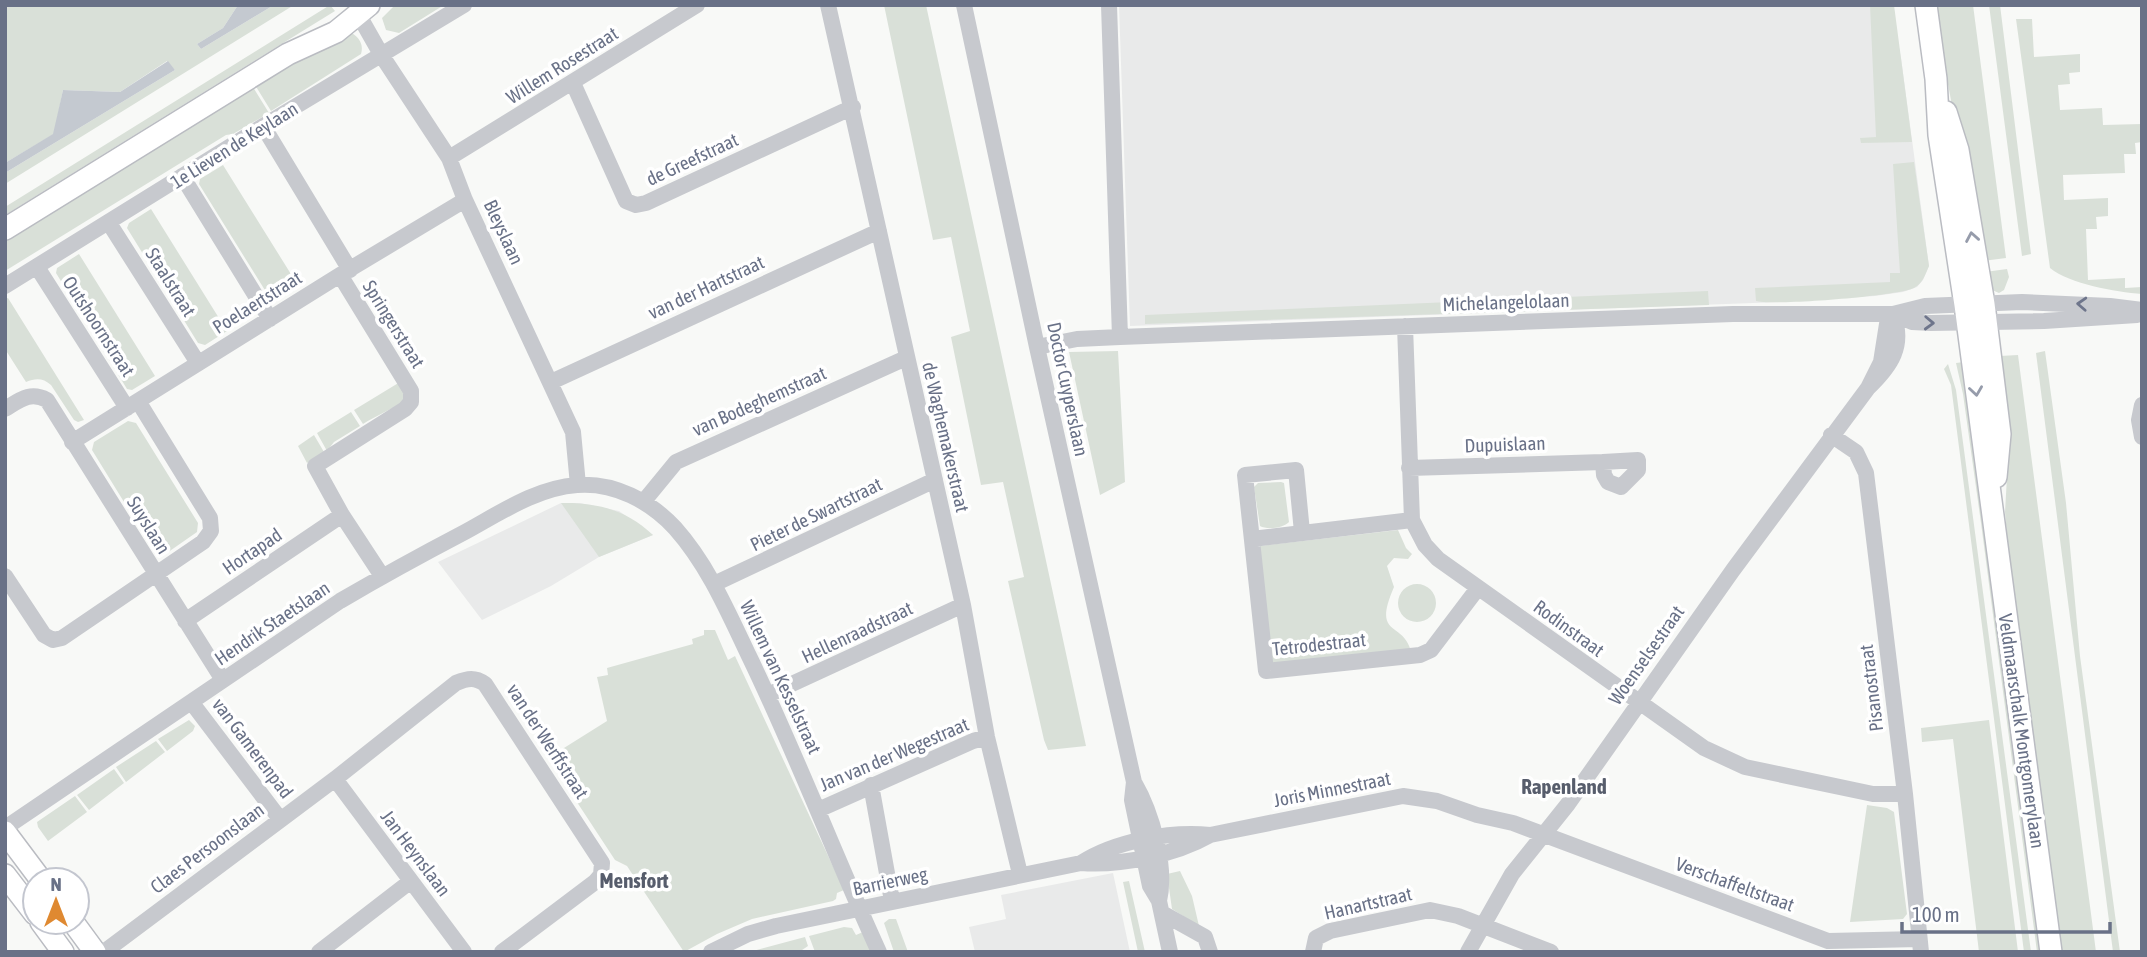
<svg xmlns="http://www.w3.org/2000/svg" width="2147" height="957" viewBox="0 0 2147 957" font-family="'Asap Condensed',sans-serif">
	<style>
		.built { fill: #e9eaea }
		.green { fill: #d9e0d8 }
		.water { fill: #c4c9d0 }
		.lines { fill: none; stroke-linecap: round; stroke-linejoin: round }
		.major-casing { stroke: #babcc2; stroke-width: 24 }
		.minor { stroke: #c7c9ce; stroke-width: 16 }
		.major { stroke: #fff; stroke-width: 21 }
		.oneway { stroke: #969cab }
		.oneway2 { stroke: #6e758b }
		.labels { text-anchor: middle; stroke-width: 7; stroke-linejoin: round; paint-order: stroke }
		.street-label { font-size: 19px; fill: #697187; stroke: #fff }
		.neighbourhood-label { font-size: 21px; font-weight: bold; fill: #575d6c; stroke: #fff }
	</style>
	<rect width="100%" height="100%" fill="#f8f9f7"/>
	<path class="built" d="M1119 5H1891L1901 58 1929 266 1923 280 1917 287 1903 292 1875 296 1781 302 1130 326Z
		M561 503H580L619 511 653 535 599 557 551 586 482 620 438 562Z
		M1113 873 1130 952H975L969 927 1006 919 1001 895Z"/>
	<path class="green" d="M5 5H238L223 28 197 44 201 49 274 5H294L5 184V173L175 70 167 61 120 92 63 90 54 134 5 163Z
		M330 5 335 11 5 215V207Z
		M395 5H444L399 33 386 30 382 18Z
		M884 5H926L1086 746 1048 750 1044 740 1008 581 1024 577 1003 482 981 485 951 337 970 331 951 237 933 240Z
		M1870 5H1894L1912 142 1861 143 1860 138 1876 137Z
		M1935 5H1973L2006 258 1983 261C1967 176 1947 91 1935 5Z
		M1989 5H2000L2031 254 2022 256Z
		M2016 19H2032L2034 57 2080 54V72L2069 73 2070 84 2058 85 2060 110 2102 108 2103 125 2142 124V142L2135 143 2136 154H2124L2125 173 2063 175 2064 200 2108 198V216L2096 217 2097 229H2086L2088 280 2125 278V288L2142 287V294C2115 292 2070 284 2050 268Z
		M350 32C359 37 364 44 361 54L271 111 255 85 335 36Z
		M253 87 269 113 233 134 226 135 5 271V240Z
		M1914 162 1929 266C1925 275 1923 283 1914 288 1899 296 1772 306 1756 301L1755 288 1890 282V273H1900L1893 164Z
		M223 165 299 287 276 301 271 300 199 184 200 179Z
		M151 209 227 331 205 345 198 343 127 228 129 223Z
		M79 254 155 376 132 390 127 389 56 273 57 268Z
		M2007 269 2009 277 2004 290 1999 293 1992 290 1985 272Z
		M1708 291 1709 305 1145 324V315Z
		M8 298 84 420 78 422 74 420 51 385C43 378 36 378 26 382L5 349V299Z
		M1118 351 1125 482 1100 495 1069 352Z
		M2045 351 2066 503 2080 656 2120 952H2113L2036 353Z
		M2018 355 2096 952H2060L2057 936 2038 772 2011 587 2005 512 2010 424 2000 356Z
		M1964 362 2044 952H2037L1981 523 1963 394 1956 363Z
		M1948 364 1956 390 2031 952H2024L1951 385 1944 369Z
		M400 382 405 390 404 401C391 410 377 415 363 424L354 410Z
		M351 412 360 426 334 442 327 451 317 433Z
		M128 421 136 423 198 523 197 532 164 555 156 554 92 450 94 442Z
		M314 435 324 452 307 463 298 446Z
		M1281 482 1284 483 1289 522C1284 528 1267 530 1260 526L1254 487 1258 483Z
		M561 503C596 502 627 510 653 535L599 557Z
		M1398 530 1406 548 1412 554 1408 559 1394 558 1387 566 1394 587C1372 638 1402 620 1411 651L1272 665 1260 546Z
		M1398 603a19 19 0 1 1 38 0a19 19 0 1 1-38 0Z
		M704 630H715L728 660 735 656 844 890 837 893 836 899 833 901 752 919 717 934 684 952 627 866 615 860 548 758 607 721 597 677 608 675 607 668 693 644 692 639 704 635Z
		M189 720 195 726 193 731 167 751 158 739Z
		M1989 720 2018 952H1979L1953 739 1922 742 1921 728Z
		M156 741 165 752 126 782 116 767Z
		M114 769 124 783 89 810 77 795Z
		M75 796 87 812 48 841 38 827 37 822Z
		M1867 805 1887 808 1894 812 1907 914 1903 919 1850 922Z
		M1180 871 1192 896 1199 926 1172 909 1167 874Z
		M1129 881 1145 952H1138L1123 882Z
		M889 919H896L908 952H894L884 923Z
		M844 927 852 928 856 935 863 932 872 952H815L809 936Z
		M805 937 808 946 799 952H749Z"/>
	<path class="water" d="M238 5H274L201 49 197 44 223 28Z
		M168 61 175 70 5 173V163L53 134 63 90 120 92Z"/>
	<g class="lines">
		<defs>
			<path id="major" d="M1926 5 1936 79 1939 135 1965 305 2051 952
				M1946 112 1958 150 1984 304 2000 434 1996 477
				M5 229 288 54 336 32 369 5
				M5 832 41 880
				M5 875 35 914
				M41 922 63 952
				M73 922 95 952"/>
		</defs>
		<use href="#major" class="major-casing"/>
		<path class="minor" d="M828 5 963 605 987 737 1020 874
			M964 5 1037 347 1134 782C1152 813 1167 866 1159 901
			M1109 5 1120 337
			M357 12 382 56 449 158 465 200 573 432 578 485
			M573 83 626 201 636 205 646 203 853 107
			M263 126 350 270
			M449 158 697 5
			M182 176 270 319
			M109 223 198 363
			M37 267 127 408
			M340 275 411 391V402L405 409 315 466 342 515 382 576
			M5 286 263 126 464 5
			M1893 314 1912 322 1931 323 2044 321 2137 315
			M1893 314C1905 346 1891 366 1868 388L1881 362 1887 324Z
			M1405 326 1412 520 1425 545 1438 559 1704 748 1745 767 1873 794H1905
			M1037 347 1077 339 1120 337 1733 314H1893L1925 306 2022 302 2110 306 2142 310
			M551 382 879 231
			M2142 405 2139 420 2142 437
			M5 409C20 400 30 391 47 400L223 680
			M1831 435 1856 452 1866 473 1905 794 1921 952
			M72 442 340 275 465 200
			M1638 460V470L1621 487 1608 482 1604 475 1603 462Z
			M1409 468 1603 462
			M644 501 676 462 906 358
			M1302 532 1296 470 1245 475 1266 671 1420 655 1431 650 1478 588
			M1252 539 1412 520
			M5 576 44 635 53 640 62 638 203 542 211 531 210 518 138 401
			M714 584 935 480
			M185 621 342 515
			M768 695 963 605
			M192 703 280 819
			M335 779 464 952
			M1134 782 1132 800 1137 824 1150 886 1159 901 1170 952
			M871 785 892 901
			M818 810 973 741 987 737
			M5 828 340 601C381 577 423 554 465 532 500 513 536 488 577 485 614 482 650 501 675 528 708 565 728 612 749 656 796 753 834 854 879 952
			M1081 863C1115 841 1170 831 1210 835
			M1162 913 1205 937 1210 952
			M104 952 335 779 456 683C468 678 475 677 485 684L602 863 601 875 595 882 502 952
			M319 952 411 881
			M711 952 748 934 776 926 1081 863C1120 866 1175 855 1210 835L1403 796 1437 801 1477 815 1513 823 1828 941 1919 939
			M1313 952 1316 938 1330 931 1430 910 1458 916 1551 952
			M1468 952 1512 874 1568 804 1733 570 1868 388"/>
		<use href="#major" class="major"/>
	</g>
	<defs><path id="oneway-chevron" d="M-2-3.5L2.5 0L-2 3.5" fill="none" stroke-width="1.6" stroke-linecap="round" stroke-linejoin="round" transform="scale(1.75)"/></defs>
	<g class="oneway">
		<use href="#oneway-chevron" transform="translate(1972 237) rotate(-100)"/>
		<use href="#oneway-chevron" transform="translate(1976 391) rotate(82)"/>
	</g>
	<g class="oneway2">
		<use href="#oneway-chevron" transform="translate(2082 304) rotate(-177)"/>
		<use href="#oneway-chevron" transform="translate(1929 323) rotate(2)"/>
	</g>
	<g class="labels">
		<g class="street-label">
			<text transform="translate(562 65) rotate(-32)" y="7">Willem Rosestraat</text>
			<text transform="translate(234 145) rotate(-32)" y="7">1e Lieven de Keylaan</text>
			<text transform="translate(692 159) rotate(-25)" y="7">de Greefstraat</text>
			<text transform="translate(504 232) rotate(65)" y="7">Bleyslaan</text>
			<text transform="translate(171 282) rotate(58)" y="7">Staalstraat</text>
			<text transform="translate(706 287) rotate(-25)" y="7">van der Hartstraat</text>
			<text transform="translate(257 302) rotate(-32)" y="7">Poelaertstraat</text>
			<text transform="translate(1506 302) rotate(-2)" y="7">Michelangelolaan</text>
			<text transform="translate(394 324) rotate(58)" y="7">Springerstraat</text>
			<text transform="translate(99 326) rotate(57)" y="7">Outshoornstraat</text>
			<text transform="translate(1068 389) rotate(78)" y="7">Doctor Cuyperslaan</text>
			<text transform="translate(759 401) rotate(-24)" y="7">van Bodeghemstraat</text>
			<text transform="translate(946 437) rotate(77)" y="7">de Waghemakerstraat</text>
			<text transform="translate(1505 444) rotate(-2)" y="7">Dupuislaan</text>
			<text transform="translate(816 514) rotate(-26)" y="7">Pieter de Swartstraat</text>
			<text transform="translate(149 525) rotate(58)" y="7">Suyslaan</text>
			<text transform="translate(252 551) rotate(-34)" y="7">Hortapad</text>
			<text transform="translate(272 623) rotate(-34)" y="7">Hendrik Staetslaan</text>
			<text transform="translate(1569 628) rotate(36)" y="7">Rodinstraat</text>
			<text transform="translate(857 632) rotate(-25)" y="7">Hellenraadstraat</text>
			<text transform="translate(1319 644) rotate(-6)" y="7">Tetrodestraat</text>
			<text transform="translate(1646 655) rotate(-55)" y="7">Woenselsestraat</text>
			<text transform="translate(781 677) rotate(65)" y="7">Willem van Kesselstraat</text>
			<text transform="translate(1871 688) rotate(-97)" y="7">Pisanostraat</text>
			<text transform="translate(2022 731) rotate(82)" y="7">Veldmaarschalk Montgomerylaan</text>
			<text transform="translate(548 741) rotate(57)" y="7">van der Werffstraat</text>
			<text transform="translate(253 748) rotate(53)" y="7">van Gamerenpad</text>
			<text transform="translate(894 754) rotate(-23)" y="7">Jan van der Wegestraat</text>
			<text transform="translate(1332 789) rotate(-11)" y="7">Joris Minnestraat</text>
			<text transform="translate(207 848) rotate(-37)" y="7">Claes Persoonslaan</text>
			<text transform="translate(416 853) rotate(53)" y="7">Jan Heynslaan</text>
			<text transform="translate(890 881) rotate(-12)" y="7">Barrierweg</text>
			<text transform="translate(1735 884) rotate(20)" y="7">Verschaffeltstraat</text>
			<text transform="translate(1368 903) rotate(-13)" y="7">Hanartstraat</text>
		</g>
		<g class="neighbourhood-label">
			<text x="1564" y="794">Rapenland</text>
			<text x="634" y="888">Mensfort</text>
		</g>
	</g>
	<rect width="2147" height="957" fill="none" stroke="#697187" stroke-width="14"/>
	<g transform="translate(56 901)"><circle r="33" fill="#ffffff" stroke="#c3c6cf" stroke-width="2"/>
	<path d="M0-5L12 26L0 18L-12 26Z" fill="#df8931"/>
	<text y="-10" font-size="19" font-weight="bold" text-anchor="middle" fill="#697187">N</text>
	</g>
	<path d="M1902 922v10h208v-10" fill="none" stroke="#697187" stroke-width="3.5"/>
	<text x="1912" y="922" font-size="21" fill="#697187" stroke="#ffffff" stroke-width="5" paint-order="stroke">100 m</text>
</svg>
